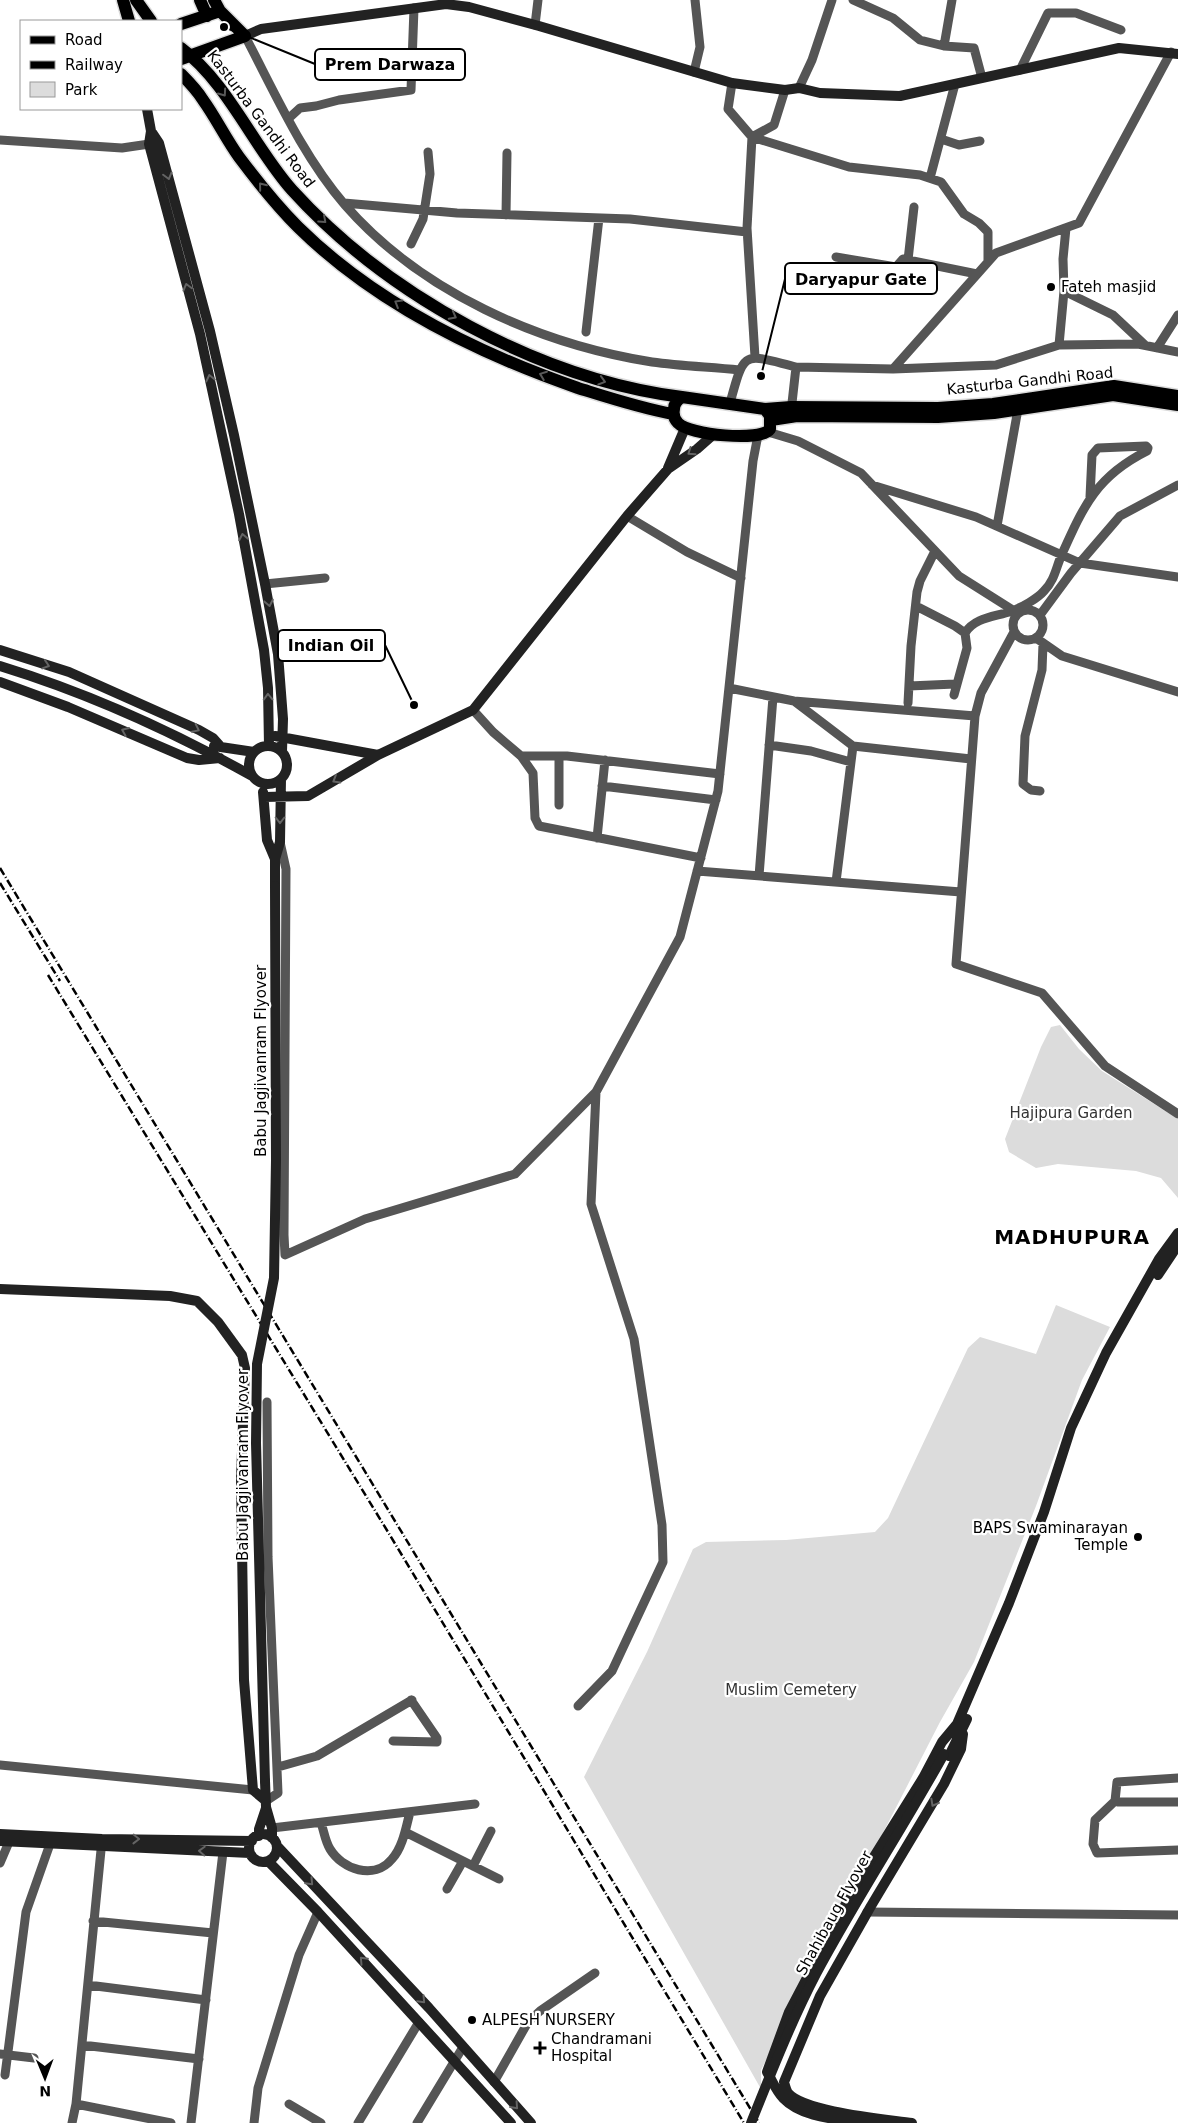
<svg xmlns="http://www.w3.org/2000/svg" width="1178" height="2123" viewBox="0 0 1178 2123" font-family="'DejaVu Sans',sans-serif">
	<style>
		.green { fill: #dcdcdc }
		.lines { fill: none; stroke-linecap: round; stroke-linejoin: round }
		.primary-casing { stroke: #dbdbdb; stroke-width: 15 }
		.street { stroke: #555; stroke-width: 9 }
		.secondary { stroke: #222; stroke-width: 10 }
		.primary { stroke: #000; stroke-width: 12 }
		.rail { stroke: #000; stroke-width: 2.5; stroke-dasharray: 8 2.5 1 2.5; stroke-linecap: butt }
		.secondary-bridge { stroke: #222; stroke-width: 10 }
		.oneway { stroke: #595959 }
		.oneway2 { stroke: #646464 }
		.poi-dot { fill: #000; stroke: #fff; stroke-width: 2 }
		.labels { text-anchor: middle; stroke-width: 4.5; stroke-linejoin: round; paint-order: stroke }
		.street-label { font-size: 15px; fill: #000; stroke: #fff }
		.poi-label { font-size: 15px; fill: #000; stroke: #fff; text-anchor: start }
		.park-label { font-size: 15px; fill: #333; stroke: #fff }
		.district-label { font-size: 20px; font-weight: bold; letter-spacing: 1px; fill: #000; stroke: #fff }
		.leader { fill: none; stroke: #000; stroke-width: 2 }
		.callout-dot { fill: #000; stroke: #fff; stroke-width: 2 }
		.callout { fill: #fff; stroke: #000; stroke-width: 2 }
		.callout-label { font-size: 16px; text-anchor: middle; font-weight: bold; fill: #000 }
	</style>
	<rect width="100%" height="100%" fill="#fff"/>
	<path class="green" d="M1060 1025 1079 1049 1102 1071 1178 1119V1198L1161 1178 1136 1171 1058 1164 1036 1168 1009 1152 1005 1139 1041 1047 1051 1027Z
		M1056 1305 1110 1327 1082 1380 1036 1506 974 1662 940 1722 761 2070V2089L584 1777 647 1652 693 1549 706 1542 786 1540 875 1532 888 1518 968 1348 980 1337 1036 1354Z"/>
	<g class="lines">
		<defs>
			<path id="primary" d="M123 0 129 21
				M136 0 151 21
				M200 0 207 16
				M181 24 220 11
				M181 48C228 83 253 146 292 190 388 296 540 379 682 397
				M181 59 245 36 220 11 214 0
				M181 74C189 82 197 90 203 100 216 118 226 139 239 157 257 181 277 206 298 227 375 303 477 353 578 388 610 398 640 408 673 414
				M682 397 765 409 770 416V429C761 442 689 435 678 423 674 419 673 414 674 409 674 403 677 400 682 397Z
				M765 409 791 407 938 408 993 404 1114 386 1178 396
				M771 420 797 416 938 417 994 413 1113 395 1178 405"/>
		</defs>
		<use href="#primary" class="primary-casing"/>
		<path class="street" d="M853 0 893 18 920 40 944 46 974 48 982 78
			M535 25 538 0
			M245 36C275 93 302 155 345 205 421 292 539 344 652 362 681 366 710 367 739 370
			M944 46 952 0
			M1020 70 1048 13H1076L1121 30
			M694 72 700 47 695 0
			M732 83 728 109 752 137 849 167 920 175 941 182 964 214 979 223 988 232V261
			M799 88 812 60 832 0
			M288 119 300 108 316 106 339 100 411 90 414 8
			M752 137 747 228 755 357
			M752 137 774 125 785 90
			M941 139 959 145 980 141
			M0 140 122 148 156 143
			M930 178 955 84
			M344 203 457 213 630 219 747 232
			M506 215 507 153
			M1066 228 1063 259 1064 291 1113 315 1145 345
			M411 244 423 219 430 174 428 152
			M836 257 896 267 903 259 977 274
			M908 260 914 207
			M586 332 599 218
			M1059 345 1064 291
			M1157 348 1178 315
			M796 367 893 369 996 365 1059 345 1138 344 1178 352
			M893 369 996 253 1079 223 1171 52
			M730 403C745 348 743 354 796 367L791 412
			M768 432 798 441 861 473 959 576 1016 612
			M872 485 976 517 1080 563 1178 577
			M627 516 687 552 741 578
			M997 526 1018 409
			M265 584 325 578
			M916 606 955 626 965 633 967 648 954 695
			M1013 625a15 15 0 1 1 30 0a15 15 0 1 1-30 0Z
			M1040 615 1071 573 1120 516 1178 485
			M1014 632 981 693 975 716 956 964 1042 993 1105 1066 1178 1114
			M965 633C975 617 995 617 1012 611 1022 607 1037 599 1044 591 1055 580 1056 567 1062 554 1084 505 1097 476 1147 451L1148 448 1146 446 1098 448 1092 455 1090 497
			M1036 638 1062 656 1178 692
			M909 686 955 684
			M729 688 794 701 975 716
			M794 701 853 746 971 759
			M908 703 911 646 917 592 920 581 935 551
			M473 710 493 732 521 756 533 773 535 818 539 826 701 858
			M769 745 811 751 851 762
			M521 756H567L720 774
			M559 756V805
			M602 786 716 800
			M1040 791 1031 790 1023 784 1025 736 1042 670 1043 644
			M597 838 605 760
			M280 842 286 869 284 1235 285 1255 365 1219 515 1174 596 1092 680 937 718 791 753 461 758 435
			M697 871 961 892
			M759 876 773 697
			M836 882 853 746
			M578 1706 612 1671 663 1562 662 1525 634 1339 591 1204 596 1092
			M393 1741 437 1742V1738L411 1700
			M0 1765 253 1790
			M278 1767 317 1756 412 1700
			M1178 1778 1117 1782 1115 1801 1118 1802H1178
			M266 1801 278 1793 268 1557 267 1402
			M1115 1801 1095 1820 1093 1844 1097 1853 1178 1850
			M321 1823C324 1831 325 1841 330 1849 342 1869 374 1881 392 1859 403 1847 406 1827 410 1812
			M272 1828 475 1804
			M405 1832 499 1879
			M0 1863 9 1842
			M473 1866 491 1831
			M447 1889 463 1861
			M867 1912 1178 1915
			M93 1921 213 1933
			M88 1985 206 2000
			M82 2045 199 2059
			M0 2054 34 2058
			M5 2075 26 1912 50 1844
			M494 2082 528 2022 540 2011 595 1973
			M76 2104 171 2123
			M289 2104 321 2123
			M72 2123 76 2104 102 1840
			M191 2123 223 1852
			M254 2123 258 2088 299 1955 318 1912
			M358 2123 419 2022
			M417 2123 463 2047"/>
		<path class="secondary" d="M245 36 261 29 446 4 469 7 539 26 732 83 785 90 799 88 820 93 900 96 1119 48 1178 54
			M147 109 151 131 149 144 200 334 239 514 264 650 268 688 269 746
			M151 131 159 143 210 331 234 435 265 584 278 654 283 719 282 751
			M668 468 685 428
			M0 650 69 672 199 730 213 738 221 747
			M0 666C88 693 172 731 252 776
			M0 682 68 707 187 758 199 760 220 758
			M275 736 378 755
			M249 765a19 19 0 1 1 38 0a19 19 0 1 1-38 0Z
			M214 746 254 752
			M263 792 267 840 275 859
			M264 797 308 796 378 755 473 710 627 516 668 469 697 449 714 434
			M275 886V859L280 842 281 779
			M1158 1275 1178 1245
			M0 1289 170 1296 197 1301 218 1322 242 1355 245 1368 241 1479 244 1680 253 1790 266 1801
			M949 1756 967 1719
			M265 1781 266 1807 272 1828V1838
			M0 1834 102 1839 252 1841
			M249 1848a14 14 0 1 1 28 0a14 14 0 1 1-28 0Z
			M259 1836V1829L266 1808
			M0 1841 250 1853
			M277 1846 429 2008 531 2123
			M268 1861 318 1912 511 2123
			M863 2123C837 2119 802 2118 783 2098 776 2091 772 2080 767 2072L789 2012 852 1892 923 1778 942 1742 957 1724 1009 1603 1044 1512 1071 1428 1106 1353 1159 1259 1178 1233
			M912 2123C885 2119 804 2112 788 2093 786 2090 785 2085 784 2082L820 1996 871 1906 944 1784 961 1749 963 1734"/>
		<use href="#primary" class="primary"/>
		<path class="rail" d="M0 868 759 2123
			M0 883 60 981
			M48 975 388 1532 744 2123"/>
		<path class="secondary-bridge" d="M265 1781 256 1443 257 1364 274 1278 276 1160 275 886
			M751 2123C771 2073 791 2022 816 1974 856 1899 903 1828 944 1754"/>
	</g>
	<defs><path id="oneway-chevron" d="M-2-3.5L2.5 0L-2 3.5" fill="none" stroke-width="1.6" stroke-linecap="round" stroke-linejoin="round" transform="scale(1.25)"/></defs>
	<g class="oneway">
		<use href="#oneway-chevron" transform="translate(223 93) rotate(55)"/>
		<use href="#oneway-chevron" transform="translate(262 186) rotate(-129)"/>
		<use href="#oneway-chevron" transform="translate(323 220) rotate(42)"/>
		<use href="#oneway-chevron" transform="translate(398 303) rotate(-149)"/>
		<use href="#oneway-chevron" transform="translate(453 316) rotate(28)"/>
		<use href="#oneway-chevron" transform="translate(543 375) rotate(-159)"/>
		<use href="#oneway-chevron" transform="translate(602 381) rotate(17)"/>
	</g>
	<g class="oneway2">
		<use href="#oneway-chevron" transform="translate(168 176) rotate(75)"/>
		<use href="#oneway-chevron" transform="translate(187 287) rotate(-105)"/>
		<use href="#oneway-chevron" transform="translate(210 378) rotate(-103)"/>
		<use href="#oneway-chevron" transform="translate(691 452) rotate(145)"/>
		<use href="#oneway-chevron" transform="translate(243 537) rotate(-101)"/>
		<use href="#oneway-chevron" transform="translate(269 603) rotate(79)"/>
		<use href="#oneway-chevron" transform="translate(46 665) rotate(18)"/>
		<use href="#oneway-chevron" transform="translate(268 697) rotate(-92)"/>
		<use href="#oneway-chevron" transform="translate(196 729) rotate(26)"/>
		<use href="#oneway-chevron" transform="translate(125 731) rotate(-157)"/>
		<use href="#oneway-chevron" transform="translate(336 780) rotate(149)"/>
		<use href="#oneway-chevron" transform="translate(280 820) rotate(90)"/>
		<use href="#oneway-chevron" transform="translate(934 1803) rotate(119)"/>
		<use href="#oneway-chevron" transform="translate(136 1839) rotate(1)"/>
		<use href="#oneway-chevron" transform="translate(202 1851) rotate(-177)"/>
		<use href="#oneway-chevron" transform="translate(310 1882) rotate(47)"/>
		<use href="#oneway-chevron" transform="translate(363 1960) rotate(-133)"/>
		<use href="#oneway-chevron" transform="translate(422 2000) rotate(47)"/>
		<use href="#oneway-chevron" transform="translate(515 2106) rotate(48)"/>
	</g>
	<g class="poi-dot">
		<circle cx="1051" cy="287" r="5"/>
		<circle cx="1138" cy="1537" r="5"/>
		<circle cx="472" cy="2020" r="5"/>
		<path d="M537.5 2040.5h5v5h5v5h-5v5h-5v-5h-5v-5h5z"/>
	</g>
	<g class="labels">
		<g class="street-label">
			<text transform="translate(261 119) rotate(53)" y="5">Kasturba Gandhi Road</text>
			<text transform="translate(1030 381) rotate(-6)" y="5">Kasturba Gandhi Road</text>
			<text transform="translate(261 1061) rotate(-90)" y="5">Babu Jagjivanram Flyover</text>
			<text transform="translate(243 1465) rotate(-90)" y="5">Babu Jagjivanram Flyover</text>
			<text transform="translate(834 1913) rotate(-61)" y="5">Shahibaug Flyover</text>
		</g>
		<g class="poi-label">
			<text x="1061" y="292">Fateh masjid</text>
			<text x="1128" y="1533" text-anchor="end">BAPS Swaminarayan<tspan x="1128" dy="17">Temple</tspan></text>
			<text x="482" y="2025">ALPESH NURSERY</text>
			<text x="551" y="2044">Chandramani<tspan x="551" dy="17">Hospital</tspan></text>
		</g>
		<g class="park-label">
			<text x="1071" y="1118">Hajipura Garden</text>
			<text x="791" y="1695">Muslim Cemetery</text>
		</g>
		<g class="district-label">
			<text x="1072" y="1244">MADHUPURA</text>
		</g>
	</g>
	<path class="leader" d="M224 27L315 64M761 376L785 279M414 705L385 645"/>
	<g class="callout-dot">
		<circle cx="224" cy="27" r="5"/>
		<circle cx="761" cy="376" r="5"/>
		<circle cx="414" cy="705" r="5"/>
	</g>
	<g class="callout">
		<rect x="315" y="49" width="150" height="31" rx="5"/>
		<rect x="785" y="263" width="152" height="31" rx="5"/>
		<rect x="278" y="630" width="107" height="31" rx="5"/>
	</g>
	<g class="callout-label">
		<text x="390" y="70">Prem Darwaza</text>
		<text x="861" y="285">Daryapur Gate</text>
		<text x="331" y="651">Indian Oil</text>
	</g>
	<rect x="20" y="20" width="162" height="90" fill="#ffffff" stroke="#999999"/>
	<rect x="30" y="36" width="25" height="8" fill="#000000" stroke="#999999"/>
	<text x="65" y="45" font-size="15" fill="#000000">Road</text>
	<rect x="30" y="61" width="25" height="8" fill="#000000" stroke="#999999"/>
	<text x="65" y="70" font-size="15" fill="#000000">Railway</text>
	<rect x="30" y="82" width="25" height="15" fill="#dcdcdc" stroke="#999999"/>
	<text x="65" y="95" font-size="15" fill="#000000">Park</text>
	<g transform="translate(45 2078) rotate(179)" stroke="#ffffff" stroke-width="4" paint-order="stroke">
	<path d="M0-4L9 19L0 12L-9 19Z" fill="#000000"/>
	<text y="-8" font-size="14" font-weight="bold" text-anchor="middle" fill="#000000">N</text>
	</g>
</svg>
